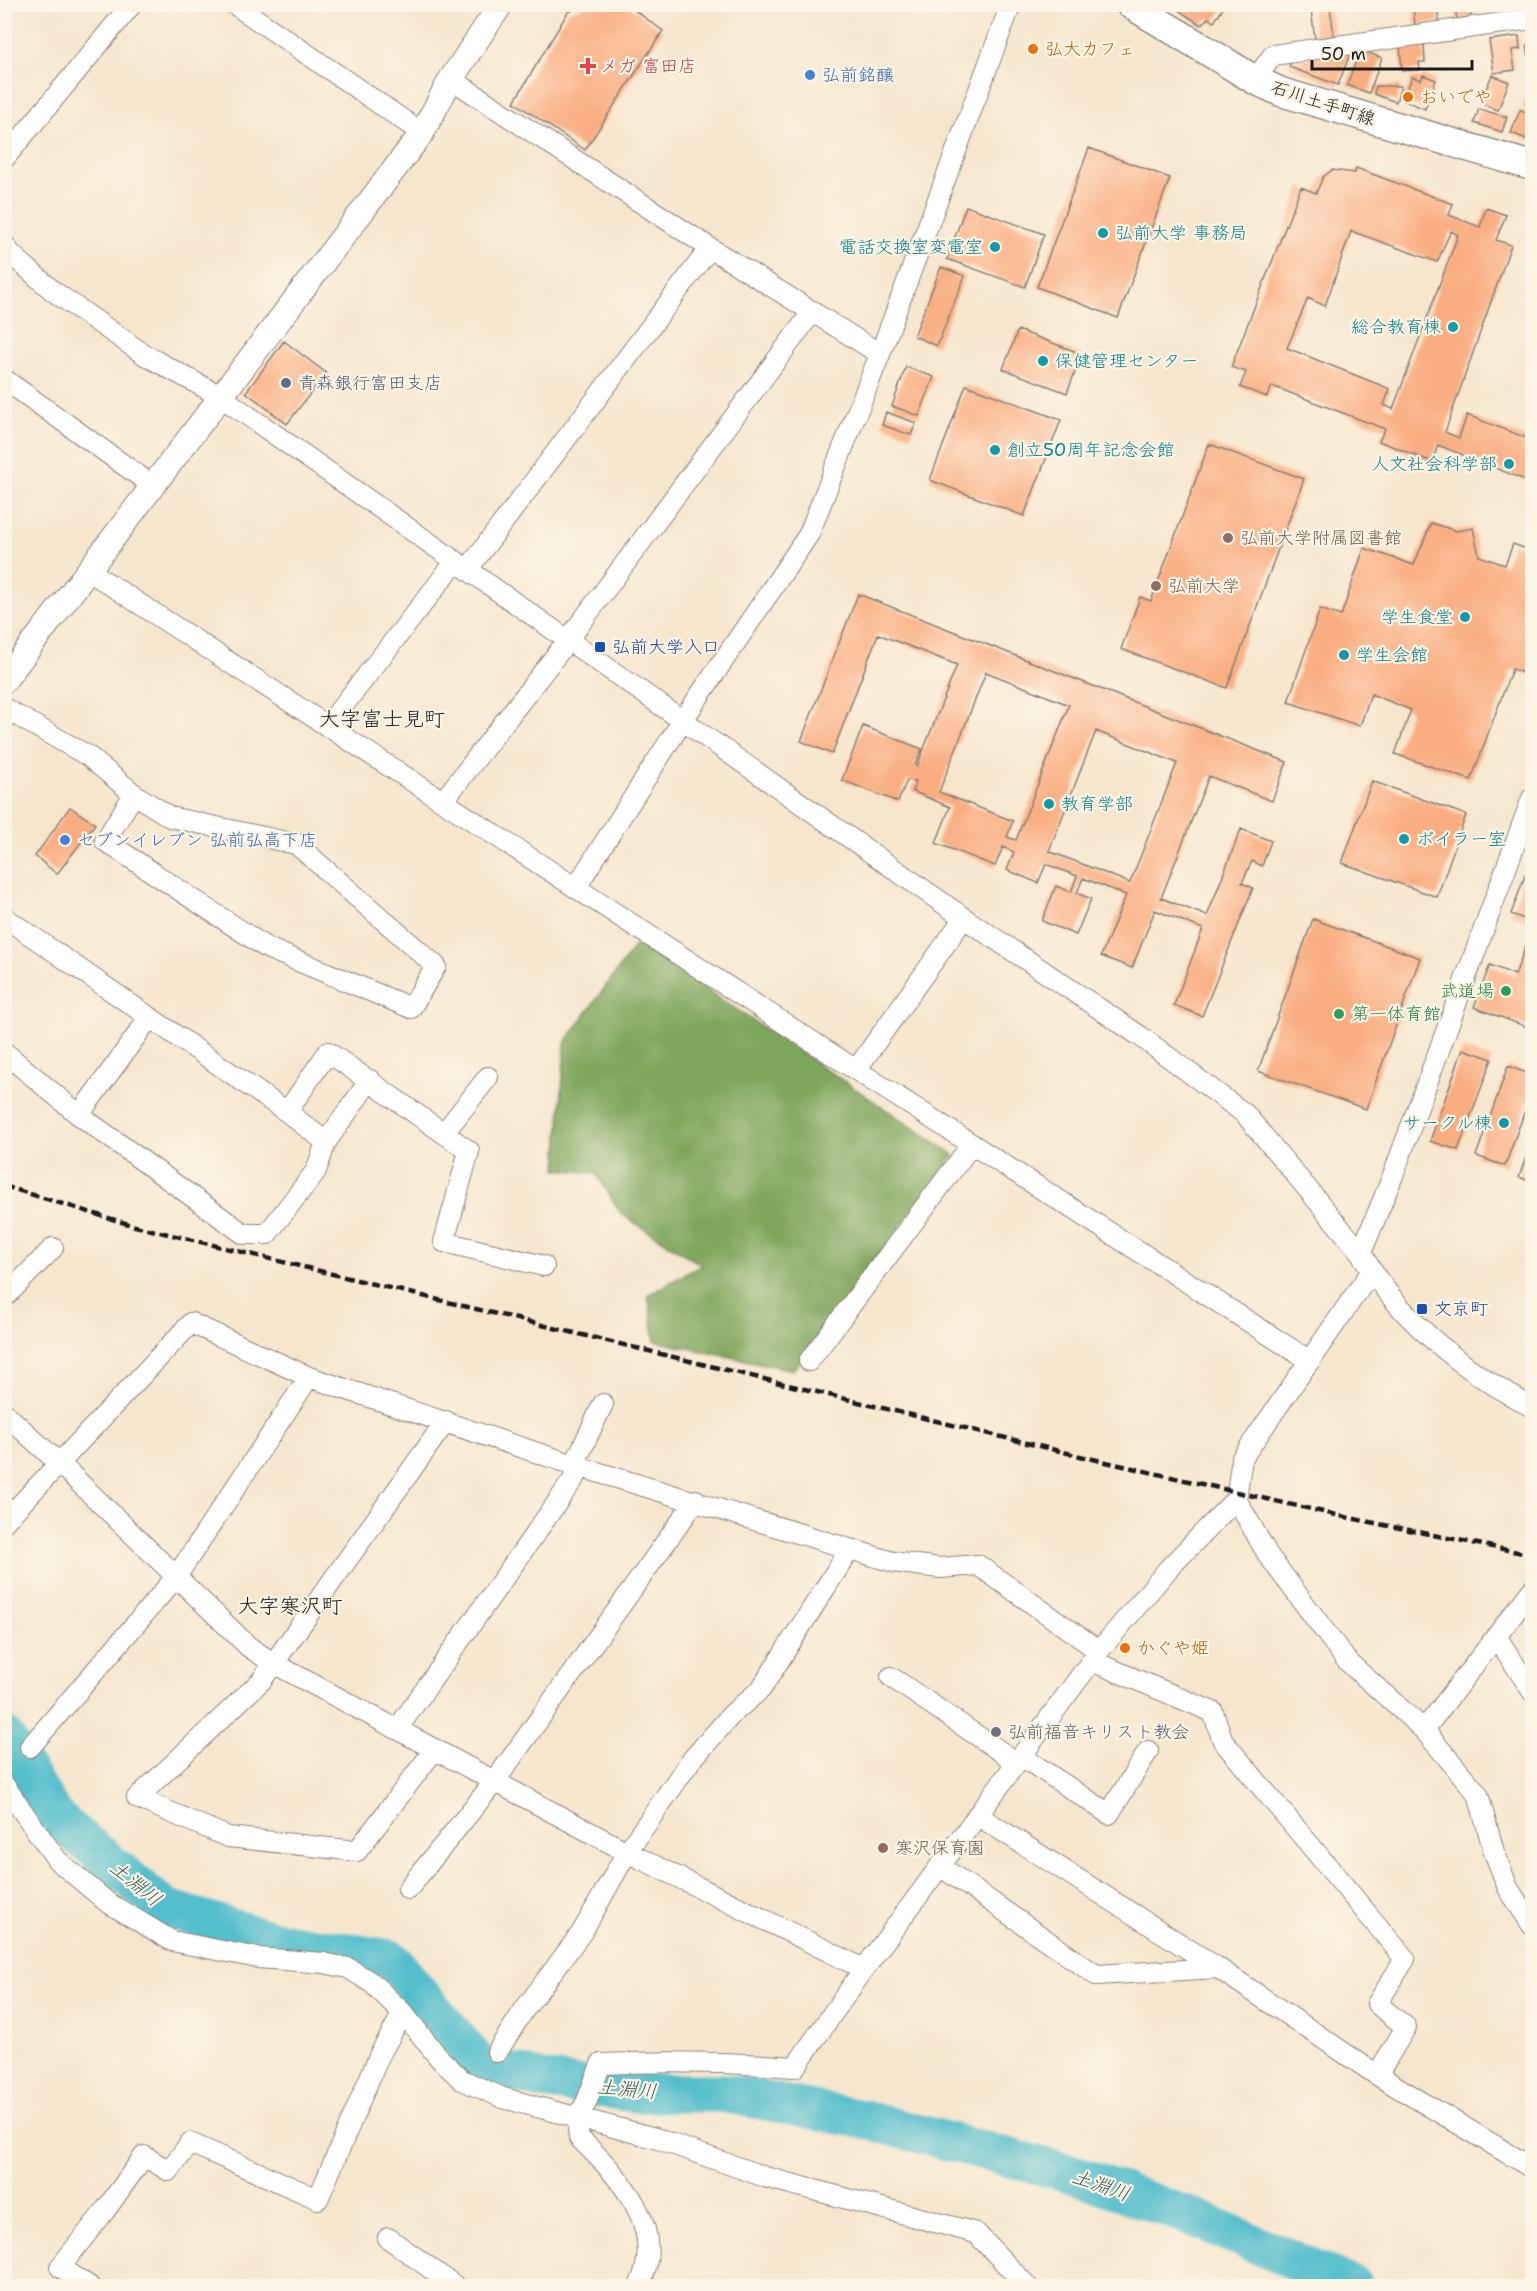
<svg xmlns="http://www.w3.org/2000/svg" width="1537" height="2291" viewBox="0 0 1537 2291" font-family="'Shantell Sans','Klee One',sans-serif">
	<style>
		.forest { fill: #7ea65c; stroke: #4d613c; stroke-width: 1.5 }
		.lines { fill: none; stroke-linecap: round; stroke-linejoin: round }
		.river { stroke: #52becc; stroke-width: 39 }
		.building { fill: #faad81; fill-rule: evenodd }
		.minor-casing { stroke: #8a8175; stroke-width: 22 }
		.tertiary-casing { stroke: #8a8175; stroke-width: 26 }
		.secondary-casing { stroke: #8a8175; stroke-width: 31 }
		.minor { stroke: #fff; stroke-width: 20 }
		.tertiary { stroke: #fff; stroke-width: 24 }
		.secondary { stroke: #fff; stroke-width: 28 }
		.rail { stroke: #1c1c1c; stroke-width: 4.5; stroke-dasharray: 9 4.5; stroke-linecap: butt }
		.food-dot { fill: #e8710a; stroke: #fcf5e5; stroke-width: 2 }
		.health-dot { fill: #e0444e; stroke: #fcf5e5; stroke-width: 2 }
		.shop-dot { fill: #3f7fe0; stroke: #fcf5e5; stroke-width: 2 }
		.culture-dot { fill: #0f9aa8; stroke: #fcf5e5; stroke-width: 2 }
		.service-dot { fill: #5c6f8a; stroke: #fcf5e5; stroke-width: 2 }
		.education-dot { fill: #8d6e63; stroke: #fcf5e5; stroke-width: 2 }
		.transit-dot { fill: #1a4fb4; stroke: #fcf5e5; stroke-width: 2 }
		.leisure-dot { fill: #2e9e5b; stroke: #fcf5e5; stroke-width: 2 }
		.worship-dot { fill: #6b7280; stroke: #fcf5e5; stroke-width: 2 }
		.labels { text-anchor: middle; stroke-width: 4.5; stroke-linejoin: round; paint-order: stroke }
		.food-label { font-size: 18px; fill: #c56008; stroke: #fcf5e5; text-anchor: start }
		.health-label { font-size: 18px; fill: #be3a42; stroke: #fcf5e5; text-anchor: start }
		.shop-label { font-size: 18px; fill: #366cbe; stroke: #fcf5e5; text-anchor: start }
		.street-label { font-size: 18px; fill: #1c1c1c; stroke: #fcf5e5 }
		.culture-label { font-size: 18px; fill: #0d838f; stroke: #fcf5e5; text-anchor: start }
		.service-label { font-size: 18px; fill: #4e5e75; stroke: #fcf5e5; text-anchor: start }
		.education-label { font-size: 18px; fill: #785e54; stroke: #fcf5e5; text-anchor: start }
		.transit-label { font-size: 18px; fill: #164399; stroke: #fcf5e5; text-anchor: start }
		.leisure-label { font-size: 18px; fill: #27864d; stroke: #fcf5e5; text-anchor: end }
		.worship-label { font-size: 18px; fill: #5b616d; stroke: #fcf5e5; text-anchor: start }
		.water-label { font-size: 20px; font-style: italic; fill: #325d62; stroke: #fcf5e5 }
		.quarter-label { font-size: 21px; fill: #1c1c1c; stroke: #fcf5e5 }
	</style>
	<rect width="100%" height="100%" fill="#fcf5e5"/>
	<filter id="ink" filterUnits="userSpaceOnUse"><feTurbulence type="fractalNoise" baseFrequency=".0167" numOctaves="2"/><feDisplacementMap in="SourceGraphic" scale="12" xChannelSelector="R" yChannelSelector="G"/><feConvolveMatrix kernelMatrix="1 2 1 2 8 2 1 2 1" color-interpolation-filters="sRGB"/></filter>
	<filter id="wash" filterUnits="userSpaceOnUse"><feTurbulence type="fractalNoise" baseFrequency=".008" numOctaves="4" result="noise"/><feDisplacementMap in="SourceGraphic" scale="24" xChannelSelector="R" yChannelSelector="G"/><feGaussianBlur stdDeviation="1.35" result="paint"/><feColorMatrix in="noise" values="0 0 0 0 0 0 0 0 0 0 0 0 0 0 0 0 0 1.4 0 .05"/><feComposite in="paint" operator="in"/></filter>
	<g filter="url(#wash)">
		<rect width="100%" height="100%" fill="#f7e6ce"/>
		<path class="forest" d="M637 943 954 1155 793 1370 655 1341 648 1295 702 1265 621 1214 596 1173 557 1169 565 1043Z"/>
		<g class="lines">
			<path class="river" d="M4 1736 55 1817 165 1908 272 1940 391 1959 480 2065 543 2080 634 2093H723L866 2120 1076 2175 1192 2217 1354 2286"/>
		</g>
		<g id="blocks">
			<path class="building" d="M590 4H626L663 31 585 150 514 102 568 12Z
				M1169 4H1226L1214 22 1208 18 1201 25Z
				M1413 4H1437L1439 22 1415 25Z
				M1454 4H1469L1471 17 1457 19Z
				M1330 7 1334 36 1315 39 1311 10Z
				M1519 36 1520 49 1512 50 1515 70 1494 73 1489 40Z
				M1532 43V72H1531L1527 44Z
				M1424 45 1425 62H1419L1420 70 1402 71 1400 46Z
				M1340 49 1350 54 1338 85 1289 67 1292 59 1301 62 1304 59Z
				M1366 52 1382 58 1369 93 1347 85 1359 53 1364 55Z
				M1423 75 1436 80 1425 109 1403 100 1412 77 1421 80Z
				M1492 75 1509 82 1498 110 1480 103Z
				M1532 82V107L1525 104Z
				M1376 86H1401L1396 102 1374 94Z
				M1479 109 1507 117 1502 132 1474 123Z
				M1520 110 1532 114V141L1511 133Z
				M1089 148 1170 178 1118 318 1037 287Z
				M1356 168 1453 204 1449 215 1480 227 1486 208 1506 215 1496 240 1511 245 1445 432 1459 438 1467 415 1532 440V483L1438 445 1432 462 1379 441 1385 429 1272 386 1267 397 1240 387 1246 372 1231 367 1301 187 1316 193 1323 177 1332 170 1355 173ZM1351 231 1437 262 1451 231 1458 235 1393 409 1384 405 1390 389 1287 348 1308 298 1325 306Z
				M966 206 1044 234 1025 287 947 259Z
				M941 267 965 276 937 346 914 336Z
				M1018 330 1082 354 1067 393 1003 369Z
				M284 341 326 373 287 424 246 392Z
				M906 367 934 377 919 416 892 406Z
				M966 385 1061 420 1024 516 930 480Z
				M886 412 916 423 911 435 882 425Z
				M1209 444 1304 479 1227 688 1121 649 1140 597 1151 601Z
				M1431 523 1457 531 1473 528 1479 556 1505 565 1513 544 1532 551V676L1512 669 1471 780 1395 754 1411 710 1371 694 1360 726 1288 702 1320 609 1341 616 1364 548 1414 565Z
				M858 594 1287 762 1272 801 1209 776 1161 898 1207 916 1241 829 1271 841 1262 866 1252 861 1242 883 1253 888 1202 1016 1174 1005 1203 929 1155 910 1132 968 1101 956 1126 895 1083 878 1077 893 1091 899 1076 935 1042 921 1056 886 1071 892 1077 876 1046 864 1038 883 1007 870 1014 852 1003 847 995 866 936 843 950 807 912 791 916 781 907 780 898 802 842 780 863 726 922 749 915 765 917 766 957 665 878 634 832 754 801 741ZM986 672 1069 705 1016 840 1007 837 1013 821 939 792ZM1096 731 1177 763 1130 883 1049 851Z
				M1372 781 1466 815 1437 897 1342 863Z
				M70 807 95 824 57 874 35 856Z
				M1526 873 1532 876V922L1511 914Z
				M1313 919 1420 958 1366 1109 1258 1071Z
				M1532 929V1029L1474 1007 1490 965 1515 975Z
				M1463 1049 1492 1059 1458 1150 1430 1141Z
				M1508 1066 1532 1075V1091L1505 1166 1476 1156Z
				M1532 1140V1182L1519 1177Z"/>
		</g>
	</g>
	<g filter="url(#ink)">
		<use href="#blocks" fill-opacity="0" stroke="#8a8175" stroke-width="1.5"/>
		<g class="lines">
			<defs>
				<path id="minor" d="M234 4 422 133
					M451 79 710 248 880 354
					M1255 80 1273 55 1532 19
					M4 159 132 4
					M4 244 11 254 53 291 145 355 220 396 964 918 1140 1036 1245 1114 1361 1253C1398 1319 1466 1373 1532 1407
					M4 379 153 486
					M468 569 710 248
					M89 571 856 1070 1310 1361
					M4 708 88 756 134 794 170 817 296 844 436 966 411 1008 267 948 105 841 134 794
					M328 725 456 561
					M444 800 568 640 813 311
					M576 887 683 720 809 534 880 354 1011 4
					M4 917 287 1112 326 1142
					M4 1052 79 1115 150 1017
					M856 1070 964 918
					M287 1112 328 1052 469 1151 444 1242 544 1266
					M79 1115 244 1234H267L316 1171 326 1142 370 1080
					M444 1133 488 1077
					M1361 1253 1392 1178 1532 798
					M4 1298 53 1248
					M809 1361 972 1144
					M4 1413 60 1464 249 1647 273 1663 627 1852 864 1969
					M574 1465 603 1404
					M1236 1499 1268 1555 1347 1661 1424 1730 1478 1794 1494 1852 1508 1888 1532 1925
					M4 1522 191 1323 309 1377 574 1465 850 1549 893 1562 940 1568 978 1565 1099 1651
					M1496 1636 1532 1691
					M1092 1661 1213 1712 1223 1741 1405 1959 1377 2004 1406 2027 1377 2075
					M891 1677 1016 1762
					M398 1728 582 1467
					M1424 1730 1532 1590
					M30 1747 176 1577 309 1377
					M435 1749 357 1851 228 1837 137 1798 261 1681 446 1421
					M1021 1756 1109 1814 1148 1751
					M4 1785 57 1860 107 1902 172 1941 258 1958 324 1963 348 1968 372 1983 403 2013 440 2059 462 2080 503 2098 655 2138 765 2177 976 2233 1027 2286
					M977 1815 1218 1968 1377 2075 1532 2168
					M940 1866 1096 1975 1218 1968
					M408 1889 495 1781 696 1500
					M497 2052 524 2010 582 1932 627 1852 689 1763 732 1714 761 1689 850 1549
					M388 2238 455 2286
					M89 2286 60 2267 104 2212 144 2156 169 2171 190 2143 318 2199 380 2054 403 2013
					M639 2286C668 2227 619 2176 579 2138L577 2118 586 2103 601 2064C666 2061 730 2062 795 2067L864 1969 1099 1651 1169 1568 1236 1499 1242 1458 1371 1272"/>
				<path id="tertiary" d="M4 681 422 133 451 79 501 4"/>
				<path id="secondary" d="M1130 4 1255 80 1281 92 1532 166"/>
			</defs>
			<use href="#minor" class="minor-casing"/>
			<use href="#tertiary" class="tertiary-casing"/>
			<use href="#secondary" class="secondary-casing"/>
			<use href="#minor" class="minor"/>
			<use href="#tertiary" class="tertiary"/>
			<use href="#secondary" class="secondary"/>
			<path class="rail" d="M4 1186 135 1226 1080 1456 1345 1517 1532 1555"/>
		</g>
	</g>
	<g class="food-dot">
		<circle cx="1033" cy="49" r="6"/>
		<circle cx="1408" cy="97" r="6"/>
		<circle cx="1125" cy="1648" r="6"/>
	</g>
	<path class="health-dot" d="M585 57h6v6h6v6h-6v6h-6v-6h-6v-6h6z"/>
	<g class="shop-dot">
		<circle cx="810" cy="75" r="6"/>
		<circle cx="65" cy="840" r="6"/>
	</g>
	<g class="culture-dot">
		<circle cx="1103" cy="233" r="6"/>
		<circle cx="995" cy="247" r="6"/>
		<circle cx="1453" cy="327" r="6"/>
		<circle cx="1043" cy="361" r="6"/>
		<circle cx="995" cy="450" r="6"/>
		<circle cx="1509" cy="464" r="6"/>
		<circle cx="1465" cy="617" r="6"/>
		<circle cx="1344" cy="655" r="6"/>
		<circle cx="1049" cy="804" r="6"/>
		<circle cx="1404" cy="839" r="6"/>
		<circle cx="1504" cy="1123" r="6"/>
	</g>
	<circle class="service-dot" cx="286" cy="383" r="6"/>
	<g class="education-dot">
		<circle cx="1228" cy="538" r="6"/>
		<circle cx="1156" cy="586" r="6"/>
		<circle cx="883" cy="1848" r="6"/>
	</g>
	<g class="transit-dot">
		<rect x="594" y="641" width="12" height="12" rx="3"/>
		<rect x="1416" y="1303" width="12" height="12" rx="3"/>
	</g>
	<g class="leisure-dot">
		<circle cx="1506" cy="991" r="6"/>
		<circle cx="1339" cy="1014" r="6"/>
	</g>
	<circle class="worship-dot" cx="996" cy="1732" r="6"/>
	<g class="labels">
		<g class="food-label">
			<text x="1045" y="55">弘大カフェ</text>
			<text x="1420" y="103">おいでや</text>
			<text x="1137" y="1654">かぐや姫</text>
		</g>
		<g class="health-label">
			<text x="600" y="72">メガ 富田店</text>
		</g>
		<g class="shop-label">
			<text x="822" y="81">弘前銘醸</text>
			<text x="77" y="846">セブンイレブン 弘前弘高下店</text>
		</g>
		<g class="street-label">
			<text transform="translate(1323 103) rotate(18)" y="6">石川土手町線</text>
		</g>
		<g class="culture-label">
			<text x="1115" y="239">弘前大学 事務局</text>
			<text x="983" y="253" text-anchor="end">電話交換室変電室</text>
			<text x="1441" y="333" text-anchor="end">総合教育棟</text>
			<text x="1055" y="367">保健管理センター</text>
			<text x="1007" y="456">創立50周年記念会館</text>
			<text x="1497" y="470" text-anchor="end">人文社会科学部</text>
			<text x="1453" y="623" text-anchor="end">学生食堂</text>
			<text x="1356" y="661">学生会館</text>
			<text x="1061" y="810">教育学部</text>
			<text x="1416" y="845">ボイラー室</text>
			<text x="1492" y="1129" text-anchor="end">サークル棟</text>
		</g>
		<g class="service-label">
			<text x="298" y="389">青森銀行富田支店</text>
		</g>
		<g class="education-label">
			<text x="1240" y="544">弘前大学附属図書館</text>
			<text x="1168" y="592">弘前大学</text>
			<text x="895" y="1854">寒沢保育園</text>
		</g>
		<g class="transit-label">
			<text x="612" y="653">弘前大学入口</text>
			<text x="1434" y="1315">文京町</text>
		</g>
		<g class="leisure-label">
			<text x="1494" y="997">武道場</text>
			<text x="1351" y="1020" text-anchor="start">第一体育館</text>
		</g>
		<g class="worship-label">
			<text x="1008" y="1738">弘前福音キリスト教会</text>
		</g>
		<g class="water-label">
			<text transform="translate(136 1883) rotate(39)" y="7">土淵川</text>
			<text transform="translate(627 2089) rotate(5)" y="7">土淵川</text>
			<text transform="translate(1101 2185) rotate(19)" y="7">土淵川</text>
		</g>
		<g class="quarter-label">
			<text x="382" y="726">大字富士見町</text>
			<text x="290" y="1613">大字寒沢町</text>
		</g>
	</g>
	<rect width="1537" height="2291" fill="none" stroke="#fcf5e5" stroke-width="24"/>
	<path d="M1312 60v9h160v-9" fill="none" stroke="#1c1c1c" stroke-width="3"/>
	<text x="1321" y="60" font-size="18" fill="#1c1c1c" stroke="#fcf5e5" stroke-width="4.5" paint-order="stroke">50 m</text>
</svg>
